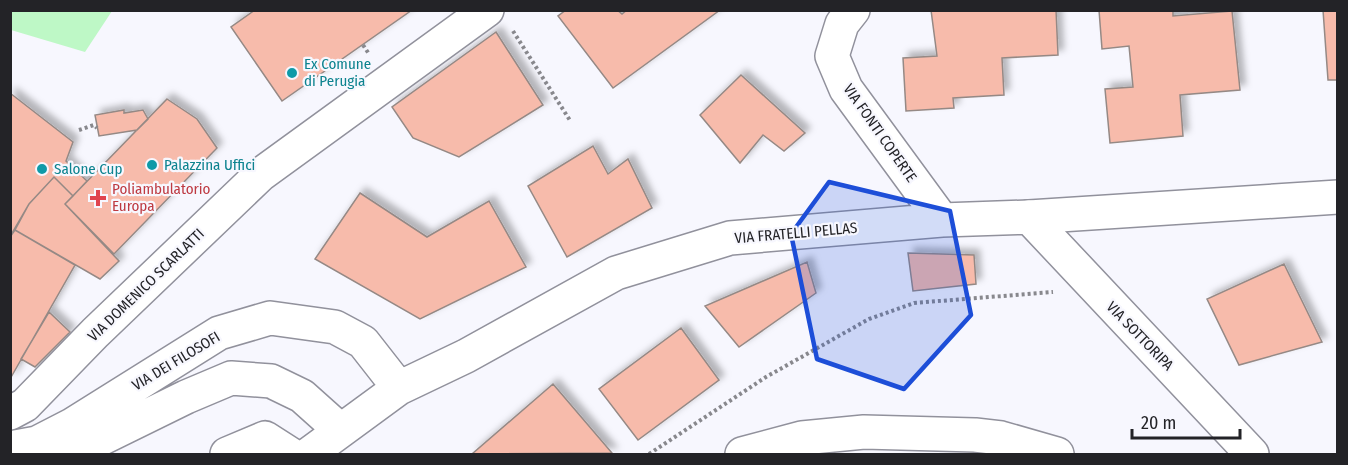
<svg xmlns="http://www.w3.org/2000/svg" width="1348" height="465" viewBox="0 0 1348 465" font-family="'Fira Sans Condensed',sans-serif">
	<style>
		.green { fill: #bef8c6 }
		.building { fill: #f7bbab; stroke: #958985; stroke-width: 1.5; filter: url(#shadow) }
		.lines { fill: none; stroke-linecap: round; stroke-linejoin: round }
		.street-casing { stroke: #91919c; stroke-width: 36 }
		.secondary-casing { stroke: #91919c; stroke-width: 36 }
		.path { stroke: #88888d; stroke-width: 4; stroke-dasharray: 3 3; stroke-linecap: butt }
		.street { stroke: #fff; stroke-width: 33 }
		.secondary { stroke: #fff; stroke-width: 33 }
		.marked { fill: #1d4ed8; fill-opacity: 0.2; stroke: #1d4ed8; stroke-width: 4.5; stroke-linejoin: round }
		.culture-dot { fill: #0f9aa8; stroke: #f7f7fe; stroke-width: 2 }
		.health-dot { fill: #e0444e; stroke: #f7f7fe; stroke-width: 2 }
		.labels { text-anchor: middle; stroke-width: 4.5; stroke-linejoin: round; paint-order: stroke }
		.culture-label { font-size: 15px; fill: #0d838f; stroke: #f7f7fe; text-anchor: start }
		.street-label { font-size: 15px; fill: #232327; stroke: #f7f7fe }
		.health-label { font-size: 15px; fill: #be3a42; stroke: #f7f7fe; text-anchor: start }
	</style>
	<defs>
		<filter id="shadow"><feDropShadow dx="5.5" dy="-5.5" stdDeviation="3" flood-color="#0004"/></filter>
	</defs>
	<rect width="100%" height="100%" fill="#f7f7fe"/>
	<path class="green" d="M10 11 11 10 112 11 85 52 11 30Z"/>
	<path class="building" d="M255 10H412L282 101 231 27Z
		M566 10H617L622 14 627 10H720L613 88 558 16Z
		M931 10H1056L1058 55 1002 58 1004 95 953 98 954 108 906 111 903 58 937 56Z
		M1099 10H1173V16L1232 11 1240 90 1180 95 1183 136 1110 143 1105 89 1133 87 1129 46 1102 49Z
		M1323 10H1338V80H1328Z
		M496 32 543 105 459 157 413 138 392 107Z
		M741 75 805 133 784 151 763 135 740 163 700 115Z
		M10 93 73 142 66 161 87 181 73 196 54 177 29 204 11 235Z
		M167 99 197 119 217 148 114 254 65 204Z
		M124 110V113L143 110 148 119 137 130 99 136 95 115Z
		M593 146 608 174 628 159 652 208 567 257 528 186Z
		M54 177 73 196 65 204 119 261 100 279 15 230 29 204Z
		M360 193 427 237 489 201 526 267 420 319 315 259Z
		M15 230 75 265 10 379V237Z
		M908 253 974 255 976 284 913 291Z
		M807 262 816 293 739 347 705 306Z
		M1284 264 1322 342 1239 365 1207 299Z
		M49 312 70 332 35 367 21 359Z
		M681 328 719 380 638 440 599 389Z
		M553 384 612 453 472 454Z"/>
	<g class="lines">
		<defs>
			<path id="street" d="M1029 217 1338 197
				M10 413 25 405 95 333 260 175 487 10
				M227 454 265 438 290 454"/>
			<path id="secondary" d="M853 10 842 24 832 56 846 89 942 220
				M10 448 37 443 72 425 219 333 270 318 335 327 363 342 399 388
				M70 454 186 397 231 378 271 381 302 396 340 430
				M309 454 399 388 466 356 616 273 730 238 942 220 1029 217 1252 454
				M742 454 802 438 864 432 975 435 1001 438 1057 454"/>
		</defs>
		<use href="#street" class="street-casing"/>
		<use href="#secondary" class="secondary-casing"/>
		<path class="path" d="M513 31 571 122
			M363 45 369 54
			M79 130 94 125 97 128
			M649 454 766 377 869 319 914 303 1053 292"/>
		<use href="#street" class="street"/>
		<use href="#secondary" class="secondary"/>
	</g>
	<path class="marked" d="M829 182 950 211 971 315 904 389 817 359 791 234Z"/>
	<g class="culture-dot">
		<circle cx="292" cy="73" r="6"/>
		<circle cx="152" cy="165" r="6"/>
		<circle cx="42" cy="169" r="6"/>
	</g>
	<path class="health-dot" d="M95 189h6v6h6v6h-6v6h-6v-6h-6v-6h6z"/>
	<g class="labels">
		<g class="culture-label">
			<text x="304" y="69">Ex Comune<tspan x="304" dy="17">di Perugia</tspan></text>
			<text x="164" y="170">Palazzina Uffici</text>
			<text x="54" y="174">Salone Cup</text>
		</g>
		<g class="street-label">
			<text transform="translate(880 133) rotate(55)" y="5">VIA FONTI COPERTE</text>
			<text transform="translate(796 233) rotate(-5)" y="5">VIA FRATELLI PELLAS</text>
			<text transform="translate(146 285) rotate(-44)" y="5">VIA DOMENICO SCARLATTI</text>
			<text transform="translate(1140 336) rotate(46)" y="5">VIA SOTTORIPA</text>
			<text transform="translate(176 361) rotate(-31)" y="5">VIA DEI FILOSOFI</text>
		</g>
		<g class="health-label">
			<text x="112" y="194">Poliambulatorio<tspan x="112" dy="17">Europa</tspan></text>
		</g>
	</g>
	<rect width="1348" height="465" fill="none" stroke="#232327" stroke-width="24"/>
	<path d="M1132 429v9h108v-9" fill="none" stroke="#232327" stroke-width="3"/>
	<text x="1141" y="429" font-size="18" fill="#232327" stroke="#f7f7fe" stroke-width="4.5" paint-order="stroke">20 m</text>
</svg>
